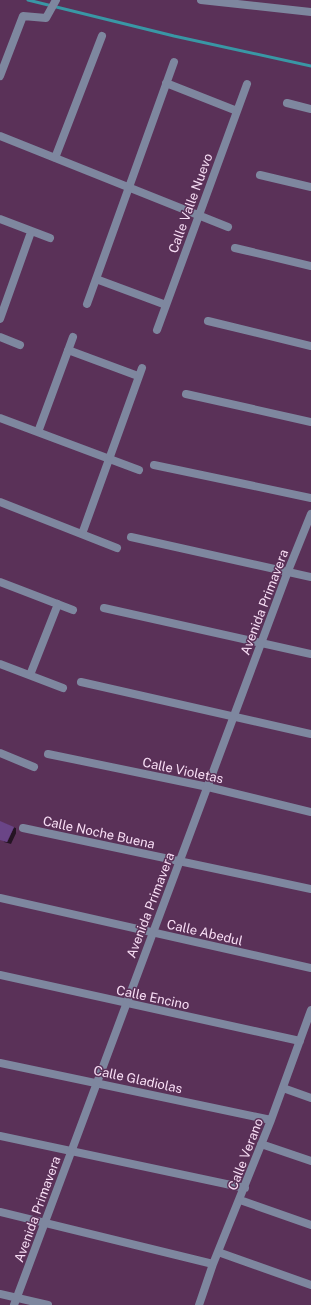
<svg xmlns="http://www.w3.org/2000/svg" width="311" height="1305" viewBox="0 0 311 1305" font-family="'Public Sans',sans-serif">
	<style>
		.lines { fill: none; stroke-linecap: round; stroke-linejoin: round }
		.stream { stroke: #3997a5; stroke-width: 3 }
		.building { fill: #6a4487; filter: url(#shadow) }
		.minor { stroke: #7e879f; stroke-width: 8 }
		.tertiary { stroke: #7e879f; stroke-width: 8 }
		.labels { text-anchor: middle; stroke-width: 3; stroke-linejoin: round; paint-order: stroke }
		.street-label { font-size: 13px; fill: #f8def5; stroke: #5a3158 }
	</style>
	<defs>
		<filter id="shadow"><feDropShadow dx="4" dy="2" stdDeviation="0" flood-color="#0009"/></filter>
	</defs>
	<rect width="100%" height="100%" fill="#5a3158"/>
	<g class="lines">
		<path class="stream" d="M28 0 174 36 311 66"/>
	</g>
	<path class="building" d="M0 821 14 827 7 842 0 840Z"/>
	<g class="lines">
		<path class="minor" d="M0 76 23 16 46 18 56 0
			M166 83 237 111
			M287 103 311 109
			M0 136 228 227
			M55 158 102 36
			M260 175 311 187
			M0 219 50 238
			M235 248 311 266
			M96 279 166 305
			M87 304 174 62
			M0 319 31 232
			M208 321 311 346
			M157 330 247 84
			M0 337 20 345
			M68 350 138 376
			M186 394 311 422
			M0 418 139 470
			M38 432 73 337
			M154 465 311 498
			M0 502 117 548
			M82 534 142 368
			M131 537 311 577
			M0 582 73 610
			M104 608 311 654
			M0 664 63 688
			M30 675 58 604
			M81 682 311 734
			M0 753 34 767
			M48 754 208 787 311 812
			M23 828 311 889
			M0 898 311 968
			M0 975 300 1041
			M0 1063 271 1120
			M283 1088 311 1098
			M0 1136 245 1188
			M261 1144 311 1161
			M240 1200 311 1225
			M0 1212 213 1264
			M218 1252 311 1285
			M0 1294 48 1305
			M199 1305 213 1264 271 1120 311 1010"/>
		<path class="tertiary" d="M201 0 311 12
			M14 1305 288 571 311 514"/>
	</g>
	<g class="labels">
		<g class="street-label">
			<text transform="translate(190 203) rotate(-70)" y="5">Calle Valle Nuevo</text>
			<text transform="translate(264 602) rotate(-69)" y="5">Avenida Primavera</text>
			<text transform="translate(183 770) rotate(12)" y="5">Calle Violetas</text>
			<text transform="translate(99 832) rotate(12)" y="5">Calle Noche Buena</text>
			<text transform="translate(150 905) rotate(-69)" y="5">Avenida Primavera</text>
			<text transform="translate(205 932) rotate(13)" y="5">Calle Abedul</text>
			<text transform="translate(153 997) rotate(12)" y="5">Calle Encino</text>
			<text transform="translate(138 1079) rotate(12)" y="5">Calle Gladiolas</text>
			<text transform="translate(245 1154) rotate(-69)" y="5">Calle Verano</text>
			<text transform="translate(37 1209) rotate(-70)" y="5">Avenida Primavera</text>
		</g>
	</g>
</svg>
